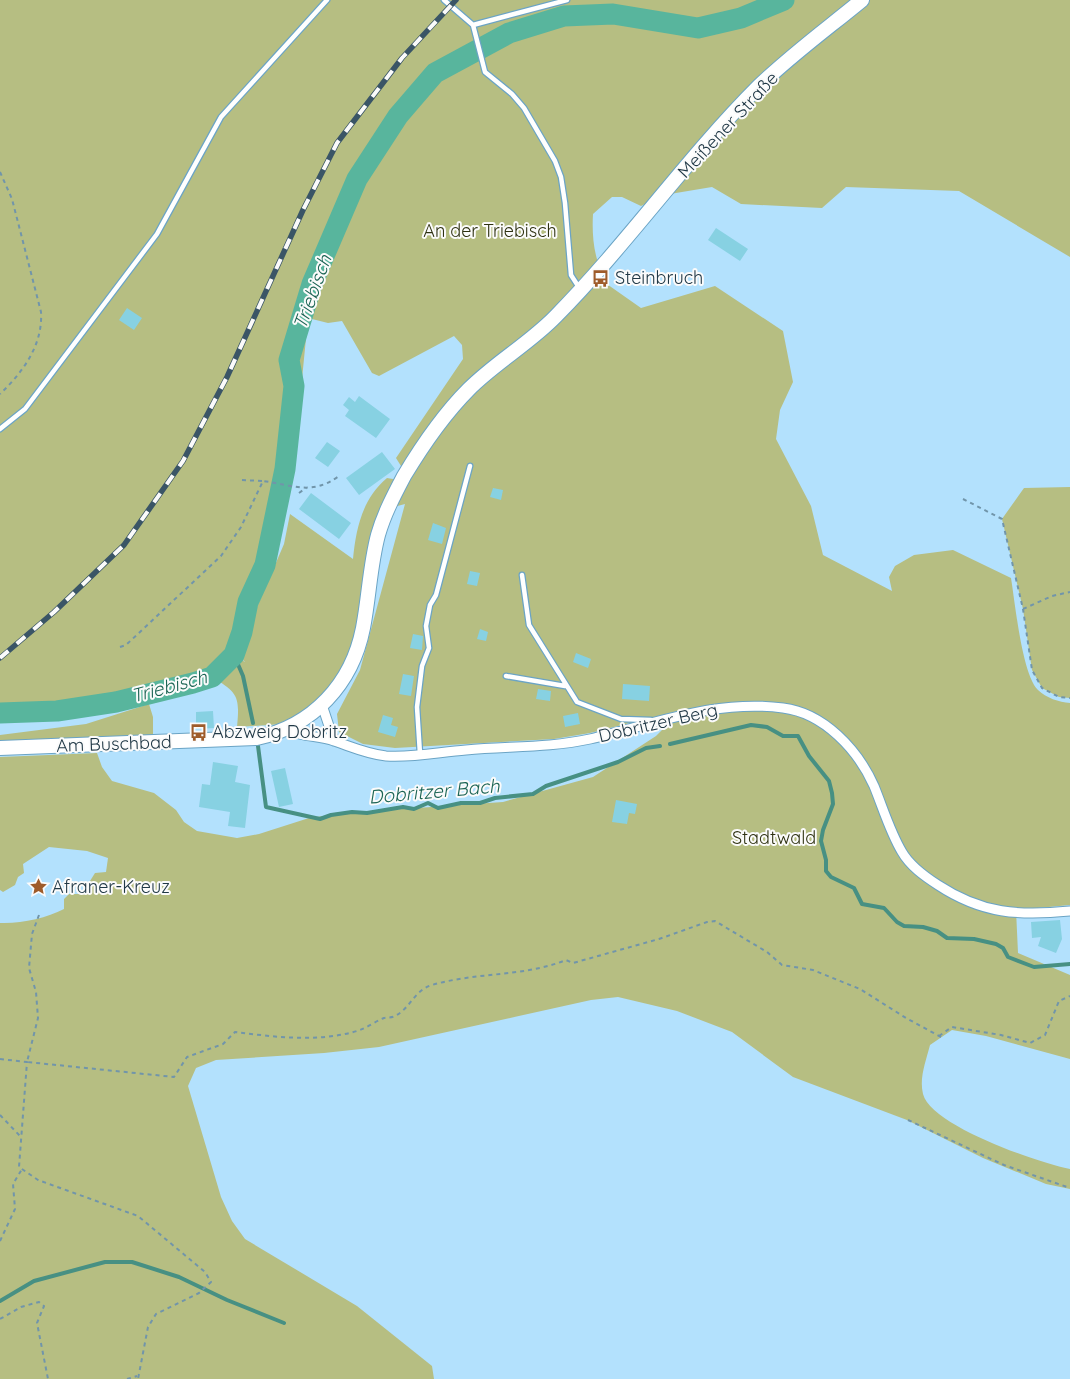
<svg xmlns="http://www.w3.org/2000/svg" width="1070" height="1379" viewBox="0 0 1070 1379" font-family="Quicksand,sans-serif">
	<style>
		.green { fill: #b6be82 }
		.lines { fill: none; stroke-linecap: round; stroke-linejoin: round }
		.stream { stroke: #479083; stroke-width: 4 }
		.river { stroke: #58b59d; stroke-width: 21 }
		.building { fill: #87d1e2 }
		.service-casing { stroke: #6ba4c5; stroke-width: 7 }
		.minor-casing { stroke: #6ba4c5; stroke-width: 11 }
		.secondary-casing { stroke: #6ba4c5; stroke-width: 16 }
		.path { stroke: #7195aa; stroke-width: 2; stroke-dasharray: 4 4; stroke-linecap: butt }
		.service { stroke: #fff; stroke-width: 4.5 }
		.minor { stroke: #fff; stroke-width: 9 }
		.secondary { stroke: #fff; stroke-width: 14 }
		.rail-casing { stroke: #3a5566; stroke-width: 5.5 }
		.rail { stroke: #fbfbfb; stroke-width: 4; stroke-dasharray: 11; stroke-linecap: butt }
		.labels { text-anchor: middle; stroke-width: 4; stroke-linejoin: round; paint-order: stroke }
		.street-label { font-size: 18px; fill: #203846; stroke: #fbfbfb }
		.park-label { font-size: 18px; fill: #2e3111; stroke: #fbfbfb }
		.poi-label { font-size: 18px; fill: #203846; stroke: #fbfbfb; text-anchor: start }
		.water-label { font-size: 19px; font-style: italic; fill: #1b6454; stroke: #fbfbfb }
	</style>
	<rect width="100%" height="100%" fill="#b3e1fd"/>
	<path class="green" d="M0 0H1070V257L959 191 846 187 822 208 741 204 712 187 664 195 641 206 622 197H612L593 214C592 231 593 254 601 269L594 275 641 308 715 286 783 331 793 382 780 410 776 439 811 506 823 555 892 591 889 577 895 566 914 555 953 550 1011 578C1015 602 1022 675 1038 690 1046 698 1059 702 1070 703V905L1016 910 1018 953 1070 975V1059L986 1036 952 1030 930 1045C926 1061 919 1078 923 1094 931 1126 1039 1163 1070 1169V1189L1046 1184 983 1158 907 1120 793 1077 732 1032 677 1011 618 997 591 1000 379 1047 324 1053 216 1060 196 1068 188 1086 221 1197 232 1221 245 1239 357 1306 432 1366 434 1379H0V923C21 924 46 918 64 909V899L69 894H87L92 889 90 881 95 873 106 872 108 858 87 851 49 847 23 864 24 873 18 877 15 885 3 892 0 890V757L97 753 102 767 112 781 154 793 176 810 184 822 197 831 237 838 259 834 309 818 345 813 503 802 593 777 656 736 682 710 590 733 554 739 395 748 363 744 339 732 337 714 360 670 405 504 386 509 406 474 396 458 463 359 462 345 454 336 379 376 372 373 342 321 328 323 308 318 302 379 294 386 285 469 265 565 248 602 242 632 234 655 245 662 243 660 257 607 284 544 290 514 353 559C356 529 362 499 387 478L399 480 381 510 367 557 357 632 342 671 314 704 283 724 237 727C240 696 238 693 212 677 146 700 70 714 0 713Z
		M1070 487V698L1059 697 1042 688 1032 670 1023 609 1002 519 1024 488Z
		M149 704 153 717V736L0 744V735L86 724Z"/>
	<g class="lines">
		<path class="stream" d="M234 655 243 676 253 723
			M670 744 751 725 767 727 783 736H798L809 756 829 781 832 793 833 804 823 830 821 841 826 860V871L831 877 854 888 862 904 884 908 897 922 904 926 923 927 937 931 947 938 974 939 996 944 1003 948 1008 957 1034 967 1070 964
			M258 746 266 807 320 819 331 815 352 812 367 813 403 807 414 809 428 803 438 808 461 803H480L495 798 533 794 546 786 618 762 646 748 660 746
			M0 1301 34 1281 105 1262H132L179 1277 227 1300 284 1323"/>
		<path class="river" d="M0 713 57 711 116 702 193 683 212 677 234 655 242 632 248 602 265 565 285 469 294 386 289 360 312 284 357 179 398 116 435 73 509 33 564 16 613 14 698 28 741 18 784 0"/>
	</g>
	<path class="building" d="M716 228 748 249 740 261 708 240Z
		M127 308 142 318 134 330 119 320Z
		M359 396 390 419 376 438 345 416 349 410 343 405 349 397 355 402Z
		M327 442 340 451 328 467 315 458Z
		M382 452 395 469 359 495 346 478Z
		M493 488 503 490 501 500 490 497Z
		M311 493 351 523 339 539 299 509Z
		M433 523 446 528 442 544 428 540Z
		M470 571 480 573 477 586 467 584Z
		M480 629 488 632 486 641 477 639Z
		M413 634 423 636 422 650 410 648Z
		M576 653 591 659 588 668 573 662Z
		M403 674 414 676 411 696 399 694Z
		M623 684 650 686 649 701 622 699Z
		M538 689 551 691 550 701 536 699Z
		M213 711 214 728 196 729V712Z
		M578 713 580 724 565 727 563 716Z
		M383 715 393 718 391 725 398 727 395 737 378 732Z
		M213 762 238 766 235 782 250 785 245 828 228 826 230 812 199 807 202 784 210 785Z
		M285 768 293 804 279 807 271 771Z
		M616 800 637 804 635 814 629 813 627 824 612 822Z
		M1060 920 1062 939 1056 953 1038 946 1041 937 1032 938 1031 922Z"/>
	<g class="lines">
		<defs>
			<path id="service" d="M444 0 473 25 485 72 512 94 524 108 555 161 561 177 565 203 571 275 580 289
				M473 25 567 0
				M0 429 25 409 157 234 221 117 327 0
				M522 575 529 625 577 702 621 719 651 720
				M506 676 565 686
				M420 754 417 707 422 666 429 648 426 626 430 605 436 595 470 466"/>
			<path id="minor" d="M322 705 334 741
				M288 729C301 738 319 735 334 741 352 747 367 754 386 756 412 758 440 752 466 750 508 746 549 748 590 739 654 724 716 699 783 708 824 713 858 750 874 786 883 808 890 832 902 852 910 866 924 876 938 885 982 914 1019 916 1070 911"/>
			<path id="secondary" d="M0 748 257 738C313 726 352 684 363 628 369 597 370 565 378 535 384 514 394 495 404 476 422 446 444 414 469 389 496 362 530 343 556 316 628 243 687 158 759 86 791 55 828 28 862 0"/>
		</defs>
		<use href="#service" class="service-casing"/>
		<use href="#minor" class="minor-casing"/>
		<use href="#secondary" class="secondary-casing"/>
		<path class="path" d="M0 172 12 199 41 312C43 345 23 372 0 394
			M242 480 263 481
			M299 493 306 488
			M963 499 1002 519 1023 609 1032 670 1042 688 1059 697 1070 698
			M1023 609 1052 596 1070 592
			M120 647 126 645 221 556 241 527 263 481C294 485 311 496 339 476
			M39 915 32 934 29 968 36 992 38 1018 27 1062 174 1077 187 1057 223 1044 235 1032C275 1037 321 1043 360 1030 368 1027 376 1021 384 1018 388 1017 392 1018 395 1016 411 1008 414 990 432 985 476 972 524 977 566 960L573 963 659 939 707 922 715 921 767 952 782 965 813 970 860 989 906 1018 941 1037
			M939 1036 952 1027 1001 1035 1030 1043 1045 1035 1059 1001 1070 996
			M0 1059 27 1062 19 1167 38 1180 138 1216 205 1272 211 1282 199 1293 156 1314 148 1327 138 1379
			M0 1115 21 1137
			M908 1120 1004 1165 1070 1188
			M0 1241 15 1209 13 1184 22 1169
			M0 1319 21 1307 39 1302 44 1306 37 1323 48 1379
			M127 1379 137 1376"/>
		<use href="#service" class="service"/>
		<use href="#minor" class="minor"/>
		<use href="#secondary" class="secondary"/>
		<defs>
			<path id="rail" d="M0 658 54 612 124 545 183 461 227 377 303 210 337 143 402 58 456 0"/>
		</defs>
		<use href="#rail" class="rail-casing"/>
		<use href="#rail" class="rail"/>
	</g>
	<defs>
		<symbol id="bus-bare" viewBox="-9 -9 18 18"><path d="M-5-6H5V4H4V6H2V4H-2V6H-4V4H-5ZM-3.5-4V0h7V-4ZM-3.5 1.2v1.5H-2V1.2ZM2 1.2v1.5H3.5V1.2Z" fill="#9e5b2a" stroke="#fbfbfb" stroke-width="2.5" paint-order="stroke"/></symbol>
		<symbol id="sight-bare" viewBox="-9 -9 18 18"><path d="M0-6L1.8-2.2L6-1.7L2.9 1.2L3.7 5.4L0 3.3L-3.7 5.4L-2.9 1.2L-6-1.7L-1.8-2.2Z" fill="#9e5b2a" stroke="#fbfbfb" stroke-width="2.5" paint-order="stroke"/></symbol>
	</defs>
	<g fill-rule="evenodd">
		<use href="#bus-bare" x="588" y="266" width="25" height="25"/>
		<use href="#bus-bare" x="186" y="720" width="25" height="25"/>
		<use href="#sight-bare" x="26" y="874" width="25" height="25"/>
	</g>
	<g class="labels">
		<g class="street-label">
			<text transform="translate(728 125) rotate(-47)" y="6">Meißener Straße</text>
			<text transform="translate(658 723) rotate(-13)" y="6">Dobritzer Berg</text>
			<text transform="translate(114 744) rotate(-2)" y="6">Am Buschbad</text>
		</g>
		<g class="park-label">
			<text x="490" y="237">An der Triebisch</text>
			<text x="774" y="844">Stadtwald</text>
		</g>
		<g class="poi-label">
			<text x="615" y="284">Steinbruch</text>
			<text x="212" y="738">Abzweig Dobritz</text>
			<text x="52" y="893">Afraner-Kreuz</text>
		</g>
		<g class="water-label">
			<text transform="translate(312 292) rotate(-70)" y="7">Triebisch</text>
			<text transform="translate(169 686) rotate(-15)" y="7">Triebisch</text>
			<text transform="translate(434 791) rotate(-5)" y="7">Dobritzer Bach</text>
		</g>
	</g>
</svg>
